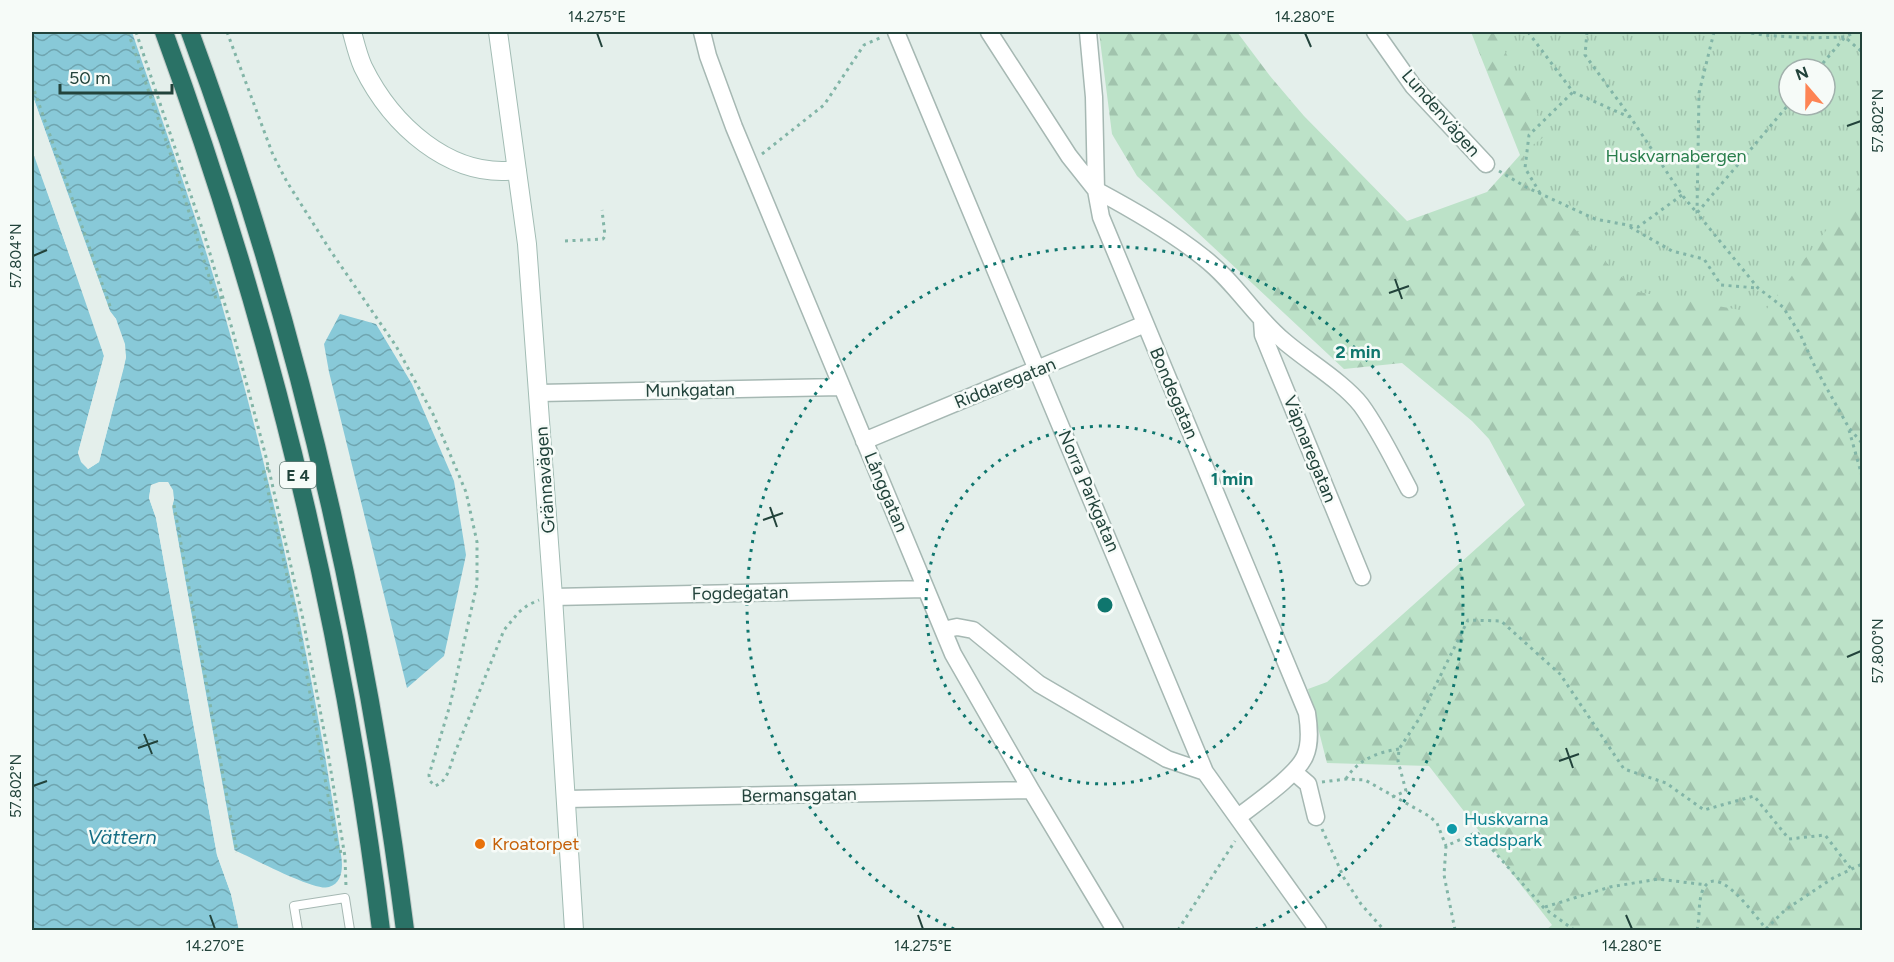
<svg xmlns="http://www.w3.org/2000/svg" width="1894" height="962" viewBox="0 0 1894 962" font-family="Figtree,sans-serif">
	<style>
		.forest { fill: url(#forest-firs); fill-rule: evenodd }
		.park { fill: url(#park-tufts); fill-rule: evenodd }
		.water { fill: url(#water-waves) }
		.pier { fill: #e4efeb }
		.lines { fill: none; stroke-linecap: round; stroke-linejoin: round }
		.lane-casing { stroke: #a6b8b3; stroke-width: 10 }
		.street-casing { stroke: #a6b8b3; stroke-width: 19 }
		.secondary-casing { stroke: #a2bcb4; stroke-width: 20 }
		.highway-casing { stroke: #c1cac8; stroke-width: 20 }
		.path { stroke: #82b5a7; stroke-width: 3; stroke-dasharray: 3 4.5; stroke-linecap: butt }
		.lane { stroke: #fff; stroke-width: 8 }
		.street { stroke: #fff; stroke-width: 16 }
		.secondary { stroke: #fff; stroke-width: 18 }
		.highway { stroke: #2a7266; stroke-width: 18 }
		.ticks { fill: none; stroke: #22433b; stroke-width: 2 }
		.ring { fill: none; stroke: #0f766e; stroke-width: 3; stroke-dasharray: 3 6 }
		.culture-dot { fill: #0f9aa8; stroke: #f6fbf8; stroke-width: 2 }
		.food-dot { fill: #e8710a; stroke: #f6fbf8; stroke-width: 2 }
		.labels { text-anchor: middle; stroke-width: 5; stroke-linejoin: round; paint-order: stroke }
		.shield { fill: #f6fbf8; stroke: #627a74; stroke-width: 1.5 }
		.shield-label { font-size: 16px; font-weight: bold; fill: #22433b }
		.street-label { font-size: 18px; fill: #22433b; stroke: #f6fbf8 }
		.park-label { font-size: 18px; fill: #287e4c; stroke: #f6fbf8 }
		.culture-label { font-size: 18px; fill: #0d838f; stroke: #f6fbf8; text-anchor: start }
		.food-label { font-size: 18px; fill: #c56008; stroke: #f6fbf8; text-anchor: start }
		.water-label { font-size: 20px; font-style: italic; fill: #156e85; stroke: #f6fbf8 }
		.centre { fill: #0f766e; stroke: #f6fbf8; stroke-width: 3 }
		.ring-label { font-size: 18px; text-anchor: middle; font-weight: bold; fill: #0f766e; stroke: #f6fbf8; stroke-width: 5; stroke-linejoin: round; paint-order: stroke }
		.neatline { fill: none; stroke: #22433b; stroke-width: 2 }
		.ticks-label { font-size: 15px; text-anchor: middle; fill: #22433b }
	</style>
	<defs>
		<pattern id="forest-firs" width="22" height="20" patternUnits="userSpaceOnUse" patternTransform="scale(1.5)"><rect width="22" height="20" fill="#bce2c8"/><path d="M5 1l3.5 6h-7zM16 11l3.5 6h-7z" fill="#a1c3ad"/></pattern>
		<pattern id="park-tufts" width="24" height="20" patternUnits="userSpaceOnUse" patternTransform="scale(1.5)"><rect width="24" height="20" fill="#bce2c8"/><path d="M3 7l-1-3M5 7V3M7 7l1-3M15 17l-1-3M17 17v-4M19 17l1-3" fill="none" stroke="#a1c3ad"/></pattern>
		<pattern id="water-waves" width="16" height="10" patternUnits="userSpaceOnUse" patternTransform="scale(1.5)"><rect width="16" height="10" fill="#88c9d8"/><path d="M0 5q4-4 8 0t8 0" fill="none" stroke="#6fa5b0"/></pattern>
	</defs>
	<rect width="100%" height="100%" fill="#e4efeb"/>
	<path class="forest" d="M1099 32H1237L1270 76 1304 116 1407 221 1487 192 1520 155 1471 32H1862V930H1546L1552 925 1429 766 1327 763 1308 689 1327 682 1525 505 1489 439 1472 421 1402 363 1344 369 1137 176 1112 134ZM1789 69H1825V105H1789Z"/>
	<path class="park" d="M1495 32H1862V183L1763 314 1638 292 1596 253 1558 210 1520 154 1548 134ZM1789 69H1825V105H1789Z"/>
	<path class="water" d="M32 32H132C162 121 195 211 221 302 273 484 313 668 341 855 343 866 343 883 329 887 315 892 251 857 234 850L172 507 174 499 168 482 151 485 149 498 156 518 217 855 231 894 239 930H32V150L102 346 104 356 78 453 88 469 99 462 126 357 116 319 110 312 32 94Z
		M340 314 376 324 412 384 454 481 466 555 444 656 407 688 329 372 324 344Z"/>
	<path class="pier" d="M32 94 110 311 116 319 125 344 126 357 124 367 99 462 88 469 81 462 78 453 104 356 32 147 34 149 105 345 107 355 81 453 84 460 89 466 96 460 121 367 122 345 114 321 107 313 32 103Z
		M159 482H168L173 490 174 499 172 507 235 853 231 850 169 507 171 499 170 491 166 485H160L154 487 152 498 159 517 220 854 234 893 242 930H239L231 894 217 855 156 518 149 498 151 485Z"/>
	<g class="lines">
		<defs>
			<path id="lane" d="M298 930 294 906 345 898 350 930"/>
			<path id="street" d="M702 32 708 56 734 127 953 654 1031 790 1115 930
				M896 32 1205 772 1318 930
				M989 32 1069 156 1096 190 1101 217 1307 713C1309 726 1311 743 1305 756 1297 775 1256 803 1238 817
				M1088 32 1094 97 1096 190
				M1375 32 1413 86 1486 164
				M1096 190C1133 210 1172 232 1204 258 1235 282 1254 316 1284 341 1307 361 1343 382 1361 405 1380 431 1394 461 1409 489
				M1262 321 1263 335 1362 577
				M539 393 842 387
				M864 441 1145 324
				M553 597 926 589
				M943 630 957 627 973 630 1039 684 1167 759 1205 772
				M1294 772 1308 784 1316 817
				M566 799 1031 790"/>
			<path id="secondary" d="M352 32C355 43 358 56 363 67 391 124 449 179 517 170
				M498 32 527 244 553 597 574 930"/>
			<path id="highway" d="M164 32C270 321 343 624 381 930
				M190 32C297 321 366 625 405 930"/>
		</defs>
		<use href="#lane" class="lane-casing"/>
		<use href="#street" class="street-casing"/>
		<use href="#secondary" class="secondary-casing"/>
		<use href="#highway" class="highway-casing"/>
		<path class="path" d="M128 32 174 164 216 299 223 297
			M136 32 206 240 233 332 266 457 303 619 327 747 345 857 346 887
			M227 32 273 155 287 182 330 250 396 346 433 414 466 492 477 542V584L450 705 429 775 430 781 435 786C448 781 450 766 454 755L504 630 519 612 528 605 539 600
			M1528 32 1573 92 1629 117
			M1587 32 1585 55 1631 118 1682 195 1697 213 1789 104
			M1714 32 1699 93 1697 213 1758 288 1783 307 1800 334 1816 369 1849 428 1862 443
			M1744 32 1763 35 1806 38 1845 37 1856 32
			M1818 69 1845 37 1862 52
			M32 84 111 309
			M762 154 824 105 864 45 882 37
			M1499 171 1526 187 1595 219 1638 227 1682 195
			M1540 193 1525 168 1529 135 1573 92
			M1630 227 1672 251 1704 259 1721 285 1757 288
			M565 241 603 239 605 236 602 210
			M1849 430 1862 476
			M269 468 263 469 297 620 338 852 344 851
			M174 505 237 852
			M1346 779C1357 760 1378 752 1399 749
			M1322 782 1346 779 1365 780 1429 816 1437 823 1446 846
			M1392 797 1406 791 1398 761 1399 749 1419 719 1468 620 1501 621 1560 674 1624 769 1666 783 1704 810 1754 796 1789 839 1825 835 1852 870
			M1322 829 1344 878 1361 904 1384 930
			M1545 907 1610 887 1658 879 1707 885
			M1766 929 1785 910 1833 878 1862 864
			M1178 930 1235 841
			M1455 930 1444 875 1446 846 1477 832 1544 908 1574 930
			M1697 930C1700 918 1698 904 1702 892 1715 856 1758 920 1767 930"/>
		<use href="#lane" class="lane"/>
		<use href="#street" class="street"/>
		<use href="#secondary" class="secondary"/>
		<use href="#highway" class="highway"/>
	</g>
	<path class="ticks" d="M597 33 602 47M1305 33 1311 47M1847 126 1861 121M33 256 47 250M1395 279 1402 299M1389 293 1409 286M770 507 777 527M763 520 783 513M1847 657 1861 651M144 734 152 754M138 748 158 741M1566 748 1573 768M1559 761 1579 754M33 786 47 781M210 915 215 929M918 915 923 929M1626 915 1632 929"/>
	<g class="ring">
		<circle cx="1105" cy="605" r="179"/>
		<path d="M954 929A358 358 0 1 1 1256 929"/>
	</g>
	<circle class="culture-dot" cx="1452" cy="829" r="6"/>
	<circle class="food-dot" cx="480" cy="844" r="6"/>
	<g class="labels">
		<rect class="shield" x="280" y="462" width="36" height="26" rx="4.5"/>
		<g class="shield-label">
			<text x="298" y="481">E 4</text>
		</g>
		<g class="street-label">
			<text transform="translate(1441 113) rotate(49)" y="6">Lundenvägen</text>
			<text transform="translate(1005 383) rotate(-22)" y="6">Riddaregatan</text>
			<text transform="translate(690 390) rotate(-1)" y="6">Munkgatan</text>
			<text transform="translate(1174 393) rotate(67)" y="6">Bondegatan</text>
			<text transform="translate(1310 449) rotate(68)" y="6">Väpnaregatan</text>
			<text transform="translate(545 480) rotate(-94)" y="6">Grännavägen</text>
			<text transform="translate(1089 491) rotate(67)" y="6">Norra Parkgatan</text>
			<text transform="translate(886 492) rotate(67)" y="6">Långgatan</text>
			<text transform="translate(740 593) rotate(-1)" y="6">Fogdegatan</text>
			<text transform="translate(799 795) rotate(-1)" y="6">Bermansgatan</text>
		</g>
		<g class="park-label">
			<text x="1676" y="162">Huskvarnabergen</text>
		</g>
		<g class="culture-label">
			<text x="1464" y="825">Huskvarna<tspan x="1464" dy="21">stadspark</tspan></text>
		</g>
		<g class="food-label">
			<text x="492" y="850">Kroatorpet</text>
		</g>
		<g class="water-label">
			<text x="122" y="844">Vättern</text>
		</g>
	</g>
	<circle cx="1105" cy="605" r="9" class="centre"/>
	<g class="ring-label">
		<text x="1358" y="358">2 min</text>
		<text x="1232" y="485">1 min</text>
	</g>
	<rect width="1894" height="962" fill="none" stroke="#f6fbf8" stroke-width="66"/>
	<g transform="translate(1807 87) rotate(340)"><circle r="28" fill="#f6fbf8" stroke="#a1b1ac" stroke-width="1.5"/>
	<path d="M0-4.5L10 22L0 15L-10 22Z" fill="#fd8454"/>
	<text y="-9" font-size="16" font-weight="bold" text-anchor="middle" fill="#22433b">N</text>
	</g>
	<path d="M60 84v9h112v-9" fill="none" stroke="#22433b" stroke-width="3"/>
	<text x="69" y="84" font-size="18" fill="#22433b" stroke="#f6fbf8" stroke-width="4.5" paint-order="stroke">50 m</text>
	<rect x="33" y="33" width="1828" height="896" class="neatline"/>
	<g class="ticks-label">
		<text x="597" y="22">14.275°E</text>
		<text x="1305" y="22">14.280°E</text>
		<text transform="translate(1878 121) rotate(-90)" y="5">57.802°N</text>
		<text transform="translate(16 256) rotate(-90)" y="5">57.804°N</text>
		<text transform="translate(1878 651) rotate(-90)" y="5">57.800°N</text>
		<text transform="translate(16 786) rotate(-90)" y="5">57.802°N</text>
		<text x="215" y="951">14.270°E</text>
		<text x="923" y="951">14.275°E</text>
		<text x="1632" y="951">14.280°E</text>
	</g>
</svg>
